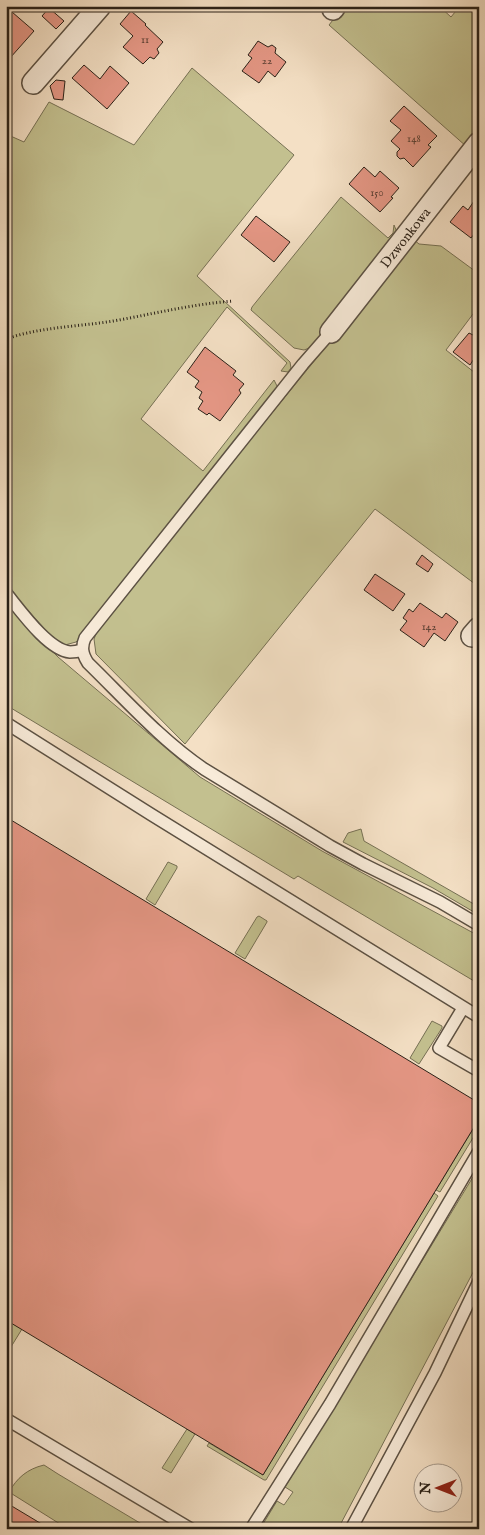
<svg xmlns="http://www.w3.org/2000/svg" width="485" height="1535" viewBox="0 0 485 1535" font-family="'IM FELL English',serif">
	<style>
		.green { fill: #c3c08f; stroke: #767054 }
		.building { fill: #e59785; stroke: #2a2118 }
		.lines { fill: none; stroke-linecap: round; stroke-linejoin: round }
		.lane-casing { stroke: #5c5143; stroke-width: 14 }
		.street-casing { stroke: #5c5143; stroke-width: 24 }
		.path { stroke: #2a2118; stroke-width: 3; stroke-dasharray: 1 2.5; stroke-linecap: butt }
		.lane { stroke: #f8ebd9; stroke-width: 11 }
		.street { stroke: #f8ebd9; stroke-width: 21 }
		.labels { text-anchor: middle; stroke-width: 5; stroke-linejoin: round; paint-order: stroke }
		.number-label { font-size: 11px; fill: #593e33 }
		.street-label { font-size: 14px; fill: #2a2118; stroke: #f8ebd9 }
	</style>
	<rect width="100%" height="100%" fill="#f4e0c5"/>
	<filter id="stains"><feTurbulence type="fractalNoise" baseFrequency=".004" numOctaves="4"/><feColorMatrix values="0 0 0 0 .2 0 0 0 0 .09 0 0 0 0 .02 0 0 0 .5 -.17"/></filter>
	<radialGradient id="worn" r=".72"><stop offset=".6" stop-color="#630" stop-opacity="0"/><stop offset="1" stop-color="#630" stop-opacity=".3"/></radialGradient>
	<path class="green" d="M344 6H439L451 17 460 6H479V132L467 147 329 25Z
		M192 68 294 155 197 276 290 362 291 368 288 372 281 371 287 363 227 307 141 419 203 471 274 380 278 388 83 635 76 642 65 645 52 637 6 586V134L24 142 49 102 134 145Z
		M341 197 388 238 393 233 394 225 399 237 312 347 304 350 294 348 251 310 252 307Z
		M413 239 419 244 441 246 479 274V306L446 350 479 376V587L375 509 185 744 96 654 94 639 100 624 368 295Z
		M6 605 58 657 200 777 322 851 479 936V984L298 876 294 879 6 705Z
		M361 829 364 841 479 907V915L433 888 343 842 348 833Z
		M168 862 177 866V868L155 905 146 899Z
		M259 916 267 921V922L245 959 235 953 257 917Z
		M432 1021 442 1026V1028L419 1064 410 1058Z
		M479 1119V1128L440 1192 436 1190Z
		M479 1167V1261L338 1529H260L277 1501 284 1505 293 1492 285 1487Z
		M434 1193 438 1196 266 1480H264L207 1446 209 1443 263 1475Z
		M11 1323 22 1329 6 1355V1331Z
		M187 1429 195 1434 171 1473 162 1468Z
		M44 1465 58 1474 150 1529H68L9 1492C17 1478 27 1469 44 1465Z"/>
	<path class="building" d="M49 8 64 21 56 29 42 16Z
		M131 11 146 24 145 25 163 42 157 49 159 53 154 59 150 57 143 64 123 47 133 36 120 24Z
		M12 12 34 31 10 58 6 55V24L8 22 6 19Z
		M258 41 268 47 272 45 276 48 275 53 286 62 275 77 268 71 259 83 242 71 252 58 248 55Z
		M84 65 100 79 110 66 129 83 107 109 72 78Z
		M56 80 65 81 63 100 54 99 50 86Z
		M404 106 437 136 428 145 431 147 413 167 404 158 400 159 397 156V152L400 149 391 141 401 130 390 121Z
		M364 167 375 177 380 171 399 188 391 197 393 198 380 212 349 184Z
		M474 201 479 204V228L471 238 450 222 463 206 468 210Z
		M256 216 290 242 274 262 241 235Z
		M478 328 479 351 470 365 453 352 469 333 473 335Z
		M205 347 236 371 233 375 244 384 239 390 241 393 220 421 209 413 207 415 198 409 203 401 199 398 202 392 195 387 199 381 187 372Z
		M422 555 433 564 428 572 416 564Z
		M375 574 405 594 393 611 364 590Z
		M420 603 442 618 446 613 458 622 445 641 434 633 424 647 400 630 407 621 403 618 409 609 413 612Z
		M6 817 479 1103V1119L263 1475 6 1320Z
		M10 1505 50 1529H6V1511Z"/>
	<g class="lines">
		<defs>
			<path id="lane" d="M331 332 303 364 85 638C81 647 82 654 88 663 125 699 161 740 204 769L330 846 363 864 440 902 479 925
				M6 593C20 610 48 650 70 652 74 652 79 651 82 650
				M6 723 152 815 479 1017
				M463 1008 439 1048 479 1071
				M6 1419 191 1529
				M251 1529 330 1404 479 1151
				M351 1529 435 1373 479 1281"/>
			<g id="street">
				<path d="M333 9 335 6"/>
				<path d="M33 83 100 6"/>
				<path id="s1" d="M331 332 479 143"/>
				<path d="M472 636 479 628"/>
			</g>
		</defs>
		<use href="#lane" class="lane-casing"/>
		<use href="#street" class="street-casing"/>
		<path class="path" d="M6 323 12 337
			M6 339C43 326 81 327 119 320 157 313 194 304 233 301"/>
		<use href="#lane" class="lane"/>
		<use href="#street" class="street"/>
	</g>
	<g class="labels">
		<g class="number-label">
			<text x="145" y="43">11</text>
			<text x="267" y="64">22</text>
			<text x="414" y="142">148</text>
			<text x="377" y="196">150</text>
			<text x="429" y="630">142</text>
		</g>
		<g class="street-label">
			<text dy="5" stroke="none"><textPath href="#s1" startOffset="120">Dzwonkowa</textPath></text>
		</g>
	</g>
	<rect width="485" height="1535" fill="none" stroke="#f4e0c5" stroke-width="25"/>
	<rect x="8" y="8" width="470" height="1520" fill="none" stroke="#2a2118" stroke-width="2.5"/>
	<rect x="12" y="12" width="460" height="1510" fill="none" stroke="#2a2118"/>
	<g transform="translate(438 1488) rotate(270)"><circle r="24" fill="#f8ebd9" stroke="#a69a8c"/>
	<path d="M0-4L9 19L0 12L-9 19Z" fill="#8f2418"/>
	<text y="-8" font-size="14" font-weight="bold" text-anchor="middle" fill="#2a2118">N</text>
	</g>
	<rect width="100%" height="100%" filter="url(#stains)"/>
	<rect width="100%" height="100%" fill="url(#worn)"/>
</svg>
